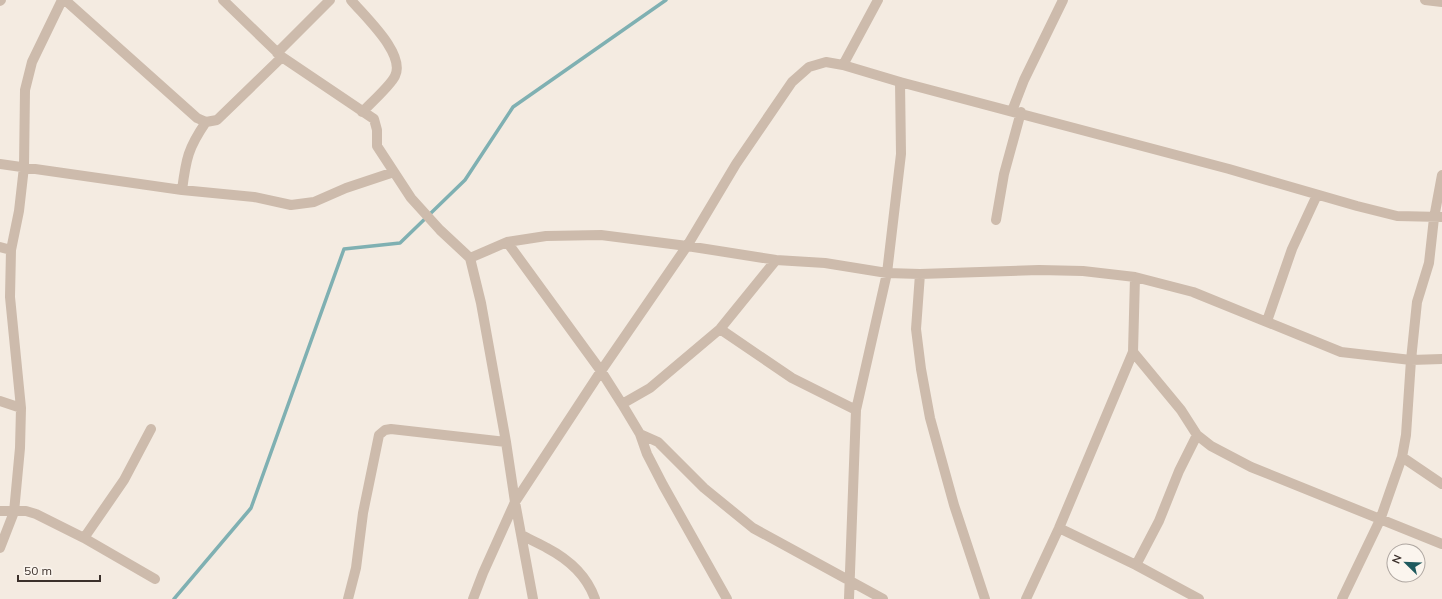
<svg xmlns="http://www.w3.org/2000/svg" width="1442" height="599" viewBox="0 0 1442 599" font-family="Mulish,sans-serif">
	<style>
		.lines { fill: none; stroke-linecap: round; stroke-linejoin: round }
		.stream { stroke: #7fb0b2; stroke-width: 3.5 }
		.minor { stroke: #cdbbac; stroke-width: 10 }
	</style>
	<rect width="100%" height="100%" fill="#f4ebe1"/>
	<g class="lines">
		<path class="stream" d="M174 599 251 508 344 249 400 243 465 180 513 107 666 0"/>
		<path class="minor" d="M65 0 197 118 206 122 217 120 282 57
			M223 0 282 57 374 119 377 130V146L411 198 440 230 470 258 481 303 506 442 515 502 533 599
			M351 0C365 17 406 54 395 76 391 85 370 104 362 112
			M1425 0 1442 2
			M0 1 1 0
			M277 53 330 0
			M843 65 900 82 1229 169 1357 206 1397 216 1442 217
			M1012 111 1024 80 1063 0
			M0 164 182 190 254 197 291 205 314 202 346 188 394 172
			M182 190C186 159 188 148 206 122
			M996 220 1004 174 1021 112
			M507 242 546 236 601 235 687 246 776 260 825 263 887 273 920 274 1039 270 1083 271 1135 277 1193 292 1341 352 1411 360 1442 359
			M0 247 11 250
			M470 258 507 242 601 371 622 404 640 434 647 454 663 485 727 599
			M920 274 916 329 921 369 930 418 954 505 985 599
			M1267 321 1292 249 1317 195
			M720 329 792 378 856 410
			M1133 352 1181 410 1197 435 1211 446 1251 467 1442 544
			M0 401 21 408
			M622 404 650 388 720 329 776 260
			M640 434 658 442 704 488 753 528 883 599
			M1402 457 1442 484
			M0 511H26L36 514 84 538 155 579
			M1059 528 1136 565 1199 599
			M522 535C532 541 539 543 547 548 568 559 587 576 595 599
			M84 538 124 480 151 429
			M0 548 14 512 20 448 21 408 10 297 11 250 19 211 24 167 25 90 32 62 62 0
			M1136 565 1159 521 1179 471 1197 435
			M348 599 356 568 363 513 379 435 385 430 391 429 506 442
			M473 599 483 573 515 502 601 371 687 246 736 164 792 82 809 67 826 62 843 65 878 0
			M849 599 856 410 887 273 901 154 900 82
			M1026 599 1059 528 1133 352 1135 277
			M1342 599 1380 520 1402 457 1406 435 1411 360 1417 302 1429 263 1434 218 1442 175"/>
	</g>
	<g transform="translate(1406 563) rotate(293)"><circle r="19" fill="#fbf5ee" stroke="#aea6a0"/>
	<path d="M0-3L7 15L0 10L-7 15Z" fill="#1f5a5e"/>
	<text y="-6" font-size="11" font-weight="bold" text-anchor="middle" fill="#3b302b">N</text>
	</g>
	<path d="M18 575v6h82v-6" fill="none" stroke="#3b302b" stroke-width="2"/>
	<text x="24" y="575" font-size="12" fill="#3b302b" stroke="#fbf5ee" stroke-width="3" paint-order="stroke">50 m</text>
</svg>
